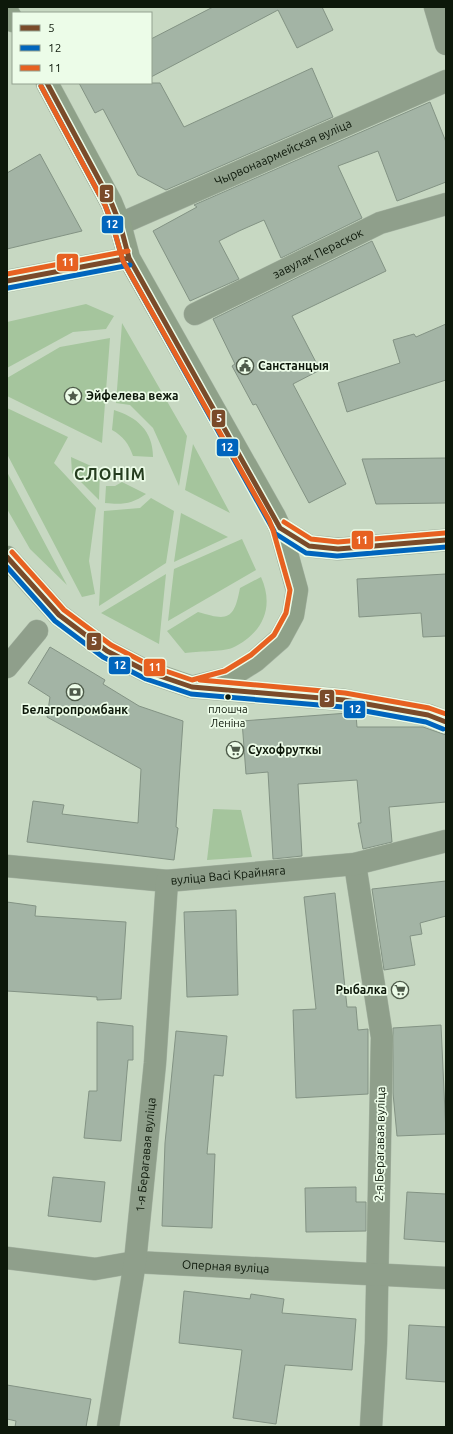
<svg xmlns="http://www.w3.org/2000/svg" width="453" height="1434" viewBox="0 0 453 1434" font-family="Ubuntu,sans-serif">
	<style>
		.green { fill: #a5c59d }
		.building { fill: #a3b4a5; stroke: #839384 }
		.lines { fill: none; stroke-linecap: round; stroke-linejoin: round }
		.minor-casing { stroke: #a6b4a3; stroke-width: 23 }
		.major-casing { stroke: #a6b4a3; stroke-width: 23 }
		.minor { stroke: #8f9f8b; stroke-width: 22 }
		.major { stroke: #8fa189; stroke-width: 22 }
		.bus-1-casing { stroke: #ecfce8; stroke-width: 8 }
		.bus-2-casing { stroke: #ecfce8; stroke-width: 8 }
		.bus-3-casing { stroke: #ecfce8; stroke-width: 8 }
		.bus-1 { stroke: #7a4b2a; stroke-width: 5 }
		.bus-2 { stroke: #0065bd; stroke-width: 5 }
		.bus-3 { stroke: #e76121; stroke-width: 5 }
		.bus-dot { fill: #0d180a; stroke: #ecfce8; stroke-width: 1.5 }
		.labels { text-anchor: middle; stroke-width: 3.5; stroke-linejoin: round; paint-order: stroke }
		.bus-label { font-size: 11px; fill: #0d180a; stroke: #ecfce8 }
		.street-label { font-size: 12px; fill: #0d180a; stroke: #ecfce8 }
		.poi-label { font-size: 12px; font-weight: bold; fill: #0d180a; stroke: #ecfce8; text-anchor: start }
		.district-label { font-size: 16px; font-weight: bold; letter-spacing: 1px; fill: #253d1f; stroke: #ecfce8 }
		.line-badge { stroke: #ecfce8; stroke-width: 1.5 }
		.badge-label { font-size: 11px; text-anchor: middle; font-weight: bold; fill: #fff }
	</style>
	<rect width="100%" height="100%" fill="#c7d8c2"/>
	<path class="green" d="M86 304 114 316 106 329 73 332 7 368V322Z
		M122 323 187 436 179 486 153 428 130 405 116 403Z
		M110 338 102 443 7 396V378L60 347Z
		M7 408 68 437 54 463 96 508 89 561 95 594 82 597 7 454Z
		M114 410C137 417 153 431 153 457L133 456C129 444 123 436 112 430Z
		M193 444 230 513 185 490Z
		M71 457 100 470 99 500 72 473Z
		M7 472 67 585 30 549 7 509Z
		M122 482 146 494C132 504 122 505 105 503L106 486H115Z
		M151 498 174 511 166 563 99 606 104 511 140 508Z
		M181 513 228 537 174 562Z
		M242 539 256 570 168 621 174 569Z
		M166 574 159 644 101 613Z
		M261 577C275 608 262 634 232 648 221 652 197 651 185 653L167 631 198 612C228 621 234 620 240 588Z
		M213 809 241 810 252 857 207 860Z"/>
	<path class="building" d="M213 7H322L333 30 297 48 278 10 151 77V39Z
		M312 68 333 117 166 190 138 175 103 109 95 113 79 83H160L184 127Z
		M430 102 446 142V182L397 201 378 151 338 166 362 218 281 258 264 220 239 231 219 241 239 279 190 301 153 231 197 207 194 205Z
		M40 154 82 231 7 249V173Z
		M372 241 386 271 292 316 320 370 293 384 346 484 309 503 256 404 253 405 232 366 235 364 213 319Z
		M446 324V380L347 412 338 383 400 363 393 340 414 334 416 337Z
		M446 458V503L376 504 362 459Z
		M446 574V636L423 637 421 613 359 617 357 579Z
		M50 647 105 680 103 684 139 706 183 721 176 827 178 828 174 860 27 842 33 801 64 805 62 814 138 823 141 769 47 717 50 697 28 683Z
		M348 713 356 715 357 727H423L446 735V802L389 807 392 842 363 849 358 823H361L357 780 298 784 302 856 273 859 268 772 246 774 242 721Z
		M446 881V916L420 923 422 934 410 936 415 965 384 970 372 889Z
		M335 893 347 1007H356L358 1030 368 1029V1094L296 1098 293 1010 316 1009 304 897Z
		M7 902 36 906 35 916 126 922 121 999 97 1000V997L7 991Z
		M236 910 238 995 187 997 184 912Z
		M97 1022 133 1026V1060H128L121 1141 84 1138 89 1091H97Z
		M441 1025 446 1134 397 1136 393 1093V1028Z
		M176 1031 227 1036 223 1076 214 1075 207 1154H215L212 1228 162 1226 165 1143Z
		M53 1177 105 1182 101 1222 48 1216Z
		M356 1187V1202H366V1231L306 1232 305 1188Z
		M407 1192 446 1194V1242L404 1239Z
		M184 1291 250 1299 251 1294 284 1299 282 1313 356 1319 352 1370 285 1365 276 1424 233 1418 242 1350 179 1343Z
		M409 1325 446 1327V1382L406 1379Z
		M7 1385 91 1399 86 1427H15L16 1421 7 1419Z"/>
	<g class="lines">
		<defs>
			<g id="minor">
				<path d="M435 7 446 44"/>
				<path id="s1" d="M120 224 446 81"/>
				<path id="s2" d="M195 314 380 223 446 204"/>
				<path d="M7 667 37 631"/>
				<path d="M355 864 382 1037 376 1343 371 1427"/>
				<path id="s3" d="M7 866 167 881 355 864 446 841"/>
				<path id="s4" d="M7 1258 95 1269 135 1262 446 1278"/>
				<path id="s5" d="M108 1427 135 1262 155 1063 167 881"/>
			</g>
			<path id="major" d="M7 11 13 21
				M47 83 111 202 120 224 129 258 275 517 280 528 297 590 293 615 280 639 255 661 228 678 192 687
				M7 281 129 258
				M280 528 309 546 338 549 446 540
				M7 557 59 615 107 651 148 672 192 687 344 700 428 715 446 722"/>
		</defs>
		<use href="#minor" class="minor-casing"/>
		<use href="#major" class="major-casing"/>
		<use href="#minor" class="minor"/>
		<use href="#major" class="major"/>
		<defs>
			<path id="bus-1" d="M47 83 111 202 120 224 129 258 280 528
				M7 281 129 258
				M280 528 309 546 338 549 446 540
				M7 557 59 615 107 651 148 672 192 687 344 700 428 715 446 722"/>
			<path id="bus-2" d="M41 86 105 205 113 226 123 261 274 531
				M8 288 130 265
				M276 534 306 553 337 556 446 547
				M7 567 55 621 103 657 146 679 191 694 343 707 426 722 443 729"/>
			<path id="bus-3" d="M7 274 128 251
				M284 522 311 539 338 542 445 533
				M12 552 64 610 111 645 151 666 192 680 225 671 251 655 274 635 286 613 290 590 273 530 269 520 123 261 113 226 105 205 41 86
				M200 680 345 693 429 708 446 714"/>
		</defs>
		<use href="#bus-1" class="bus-1-casing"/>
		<use href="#bus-2" class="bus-2-casing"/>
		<use href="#bus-3" class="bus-3-casing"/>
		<use href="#bus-1" class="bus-1"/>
		<use href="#bus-2" class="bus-2"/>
		<use href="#bus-3" class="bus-3"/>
	</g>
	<defs>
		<symbol id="civic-ring" viewBox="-11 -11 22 22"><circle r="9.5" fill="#ecfce8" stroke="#4e5b4a" stroke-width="1.5"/><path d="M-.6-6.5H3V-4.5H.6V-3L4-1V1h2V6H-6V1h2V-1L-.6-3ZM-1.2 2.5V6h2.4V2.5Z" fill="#4e5b4a"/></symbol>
		<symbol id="sight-ring" viewBox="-11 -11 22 22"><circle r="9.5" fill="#ecfce8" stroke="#4e5b4a" stroke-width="1.5"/><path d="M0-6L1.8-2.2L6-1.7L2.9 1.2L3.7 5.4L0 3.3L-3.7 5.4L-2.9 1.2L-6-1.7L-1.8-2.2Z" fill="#4e5b4a"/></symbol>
		<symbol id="bank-ring" viewBox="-11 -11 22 22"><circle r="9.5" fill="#ecfce8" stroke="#4e5b4a" stroke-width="1.5"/><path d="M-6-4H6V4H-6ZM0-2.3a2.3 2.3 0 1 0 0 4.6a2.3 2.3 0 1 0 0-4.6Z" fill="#4e5b4a"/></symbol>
		<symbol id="supermarket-ring" viewBox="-11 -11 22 22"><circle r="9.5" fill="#ecfce8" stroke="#4e5b4a" stroke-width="1.5"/><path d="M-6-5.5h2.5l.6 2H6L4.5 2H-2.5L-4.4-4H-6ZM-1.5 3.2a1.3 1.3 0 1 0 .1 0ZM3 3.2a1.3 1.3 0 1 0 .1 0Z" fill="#4e5b4a"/></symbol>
	</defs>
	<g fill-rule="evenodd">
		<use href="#civic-ring" x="235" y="356" width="20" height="20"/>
		<use href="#sight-ring" x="63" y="386" width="20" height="20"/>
		<use href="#bank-ring" x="65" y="682" width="20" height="20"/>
		<use href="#supermarket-ring" x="225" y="740" width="20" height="20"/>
		<use href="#supermarket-ring" x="390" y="980" width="20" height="20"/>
	</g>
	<circle class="bus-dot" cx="228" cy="697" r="3.5"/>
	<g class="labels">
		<g class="bus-label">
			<text x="228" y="713">плошча<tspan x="228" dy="14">Леніна</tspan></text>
		</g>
		<g class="street-label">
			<text dy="4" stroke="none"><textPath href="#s1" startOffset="178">Чырвонаармейская вуліца</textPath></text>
			<text dy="4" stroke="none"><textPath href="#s2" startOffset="137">завулак Пераскок</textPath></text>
			<text dy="4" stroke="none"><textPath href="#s3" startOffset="222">вуліца Васі Крайняга</textPath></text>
			<text transform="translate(380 1144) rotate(-89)" y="4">2-я Берагавая вуліца</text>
			<text dy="4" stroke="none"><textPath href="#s5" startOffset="275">1-я Берагавая вуліца</textPath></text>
			<text dy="4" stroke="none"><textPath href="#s4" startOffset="220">Оперная вуліца</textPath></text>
		</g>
		<g class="poi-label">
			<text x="258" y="370">Санстанцыя</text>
			<text x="86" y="400">Эйфелева вежа</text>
			<text x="75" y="714" text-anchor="middle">Белагропромбанк</text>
			<text x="248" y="754">Сухофруткы</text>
			<text x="387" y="994" text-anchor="end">Рыбалка</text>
		</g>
		<g class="district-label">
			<text x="110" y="480">СЛОНІМ</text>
		</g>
	</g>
	<g class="line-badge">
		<rect x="99" y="184" width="15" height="19" rx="4" fill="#7a4b2a"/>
		<rect x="101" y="215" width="23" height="19" rx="4" fill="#0065bd"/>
		<rect x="56" y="253" width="23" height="19" rx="4" fill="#e76121"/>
		<rect x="211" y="409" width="15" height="19" rx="4" fill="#7a4b2a"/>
		<rect x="216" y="438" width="23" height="19" rx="4" fill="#0065bd"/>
		<rect x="351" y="530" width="23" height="20" rx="4" fill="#e76121"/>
		<rect x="86" y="632" width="16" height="19" rx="4" fill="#7a4b2a"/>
		<rect x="108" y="656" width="23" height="19" rx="4" fill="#0065bd"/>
		<rect x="143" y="658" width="23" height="19" rx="4" fill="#e76121"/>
		<rect x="319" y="689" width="16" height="19" rx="4" fill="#7a4b2a"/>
		<rect x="343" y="700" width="23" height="19" rx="4" fill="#0065bd"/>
	</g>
	<g class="badge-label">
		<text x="107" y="198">5</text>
		<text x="112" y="228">12</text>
		<text x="68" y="266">11</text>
		<text x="219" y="422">5</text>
		<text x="227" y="451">12</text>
		<text x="362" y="544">11</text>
		<text x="94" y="645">5</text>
		<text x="120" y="669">12</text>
		<text x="155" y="671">11</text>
		<text x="327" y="702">5</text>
		<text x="355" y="713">12</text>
	</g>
	<rect width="453" height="1434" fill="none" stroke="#0d180a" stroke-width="16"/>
	<rect x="12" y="12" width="140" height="72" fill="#ecfce8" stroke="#93a18f"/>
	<rect x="20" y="25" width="20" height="6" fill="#7a4b2a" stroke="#93a18f"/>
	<text x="48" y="32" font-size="12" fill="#0d180a">5</text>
	<rect x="20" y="45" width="20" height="6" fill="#0065bd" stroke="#93a18f"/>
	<text x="48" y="52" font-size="12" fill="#0d180a">12</text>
	<rect x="20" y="65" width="20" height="6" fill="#e76121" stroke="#93a18f"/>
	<text x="48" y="72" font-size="12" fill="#0d180a">11</text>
</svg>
